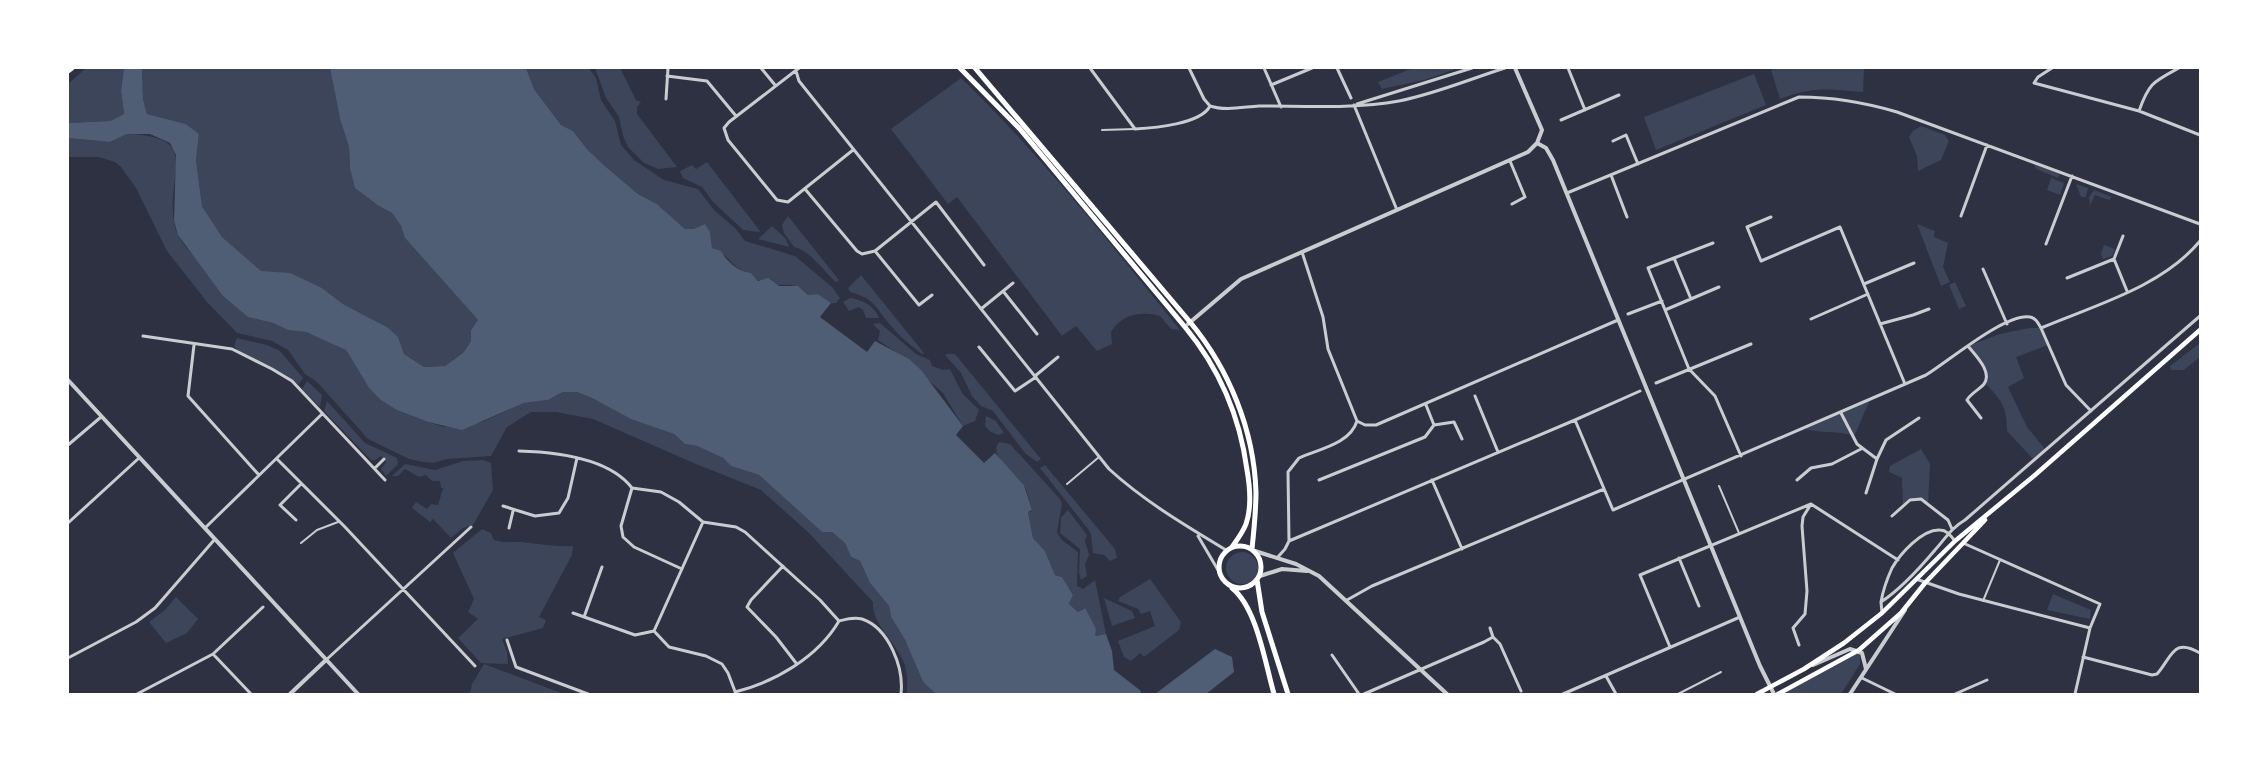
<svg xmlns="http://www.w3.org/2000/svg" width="2268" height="762" viewBox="0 0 2268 762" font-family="'Noto Sans',sans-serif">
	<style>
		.green { fill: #3c4559 }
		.water { fill: #4f5d75 }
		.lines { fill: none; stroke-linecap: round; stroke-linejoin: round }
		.service { stroke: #caccd0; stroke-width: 2 }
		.minor { stroke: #caccd0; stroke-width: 3 }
		.tertiary { stroke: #caccd0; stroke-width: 4 }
		.secondary { stroke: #fff; stroke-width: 4.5 }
		.primary { stroke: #fff; stroke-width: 5 }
	</style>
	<rect width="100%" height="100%" fill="#2d3142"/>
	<path class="green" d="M86 68H124L121 91 124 114 110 121 68 123V84Z
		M142 68H330L340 119 349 147 350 168 379 206 392 213 401 226 405 238 478 320 471 330V341L463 353 445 366 424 367 404 354 387 327 343 304 322 288 261 272 222 237 202 206 196 160 199 134 186 124 147 114 143 99Z
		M526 68H589L596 78 601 100 615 121 621 145 634 160 664 180 698 189 714 210 736 229 745 241 795 256 832 287 840 298 836 303H831L818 294 808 295C805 292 802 289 799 287 783 280 767 293 751 273 731 270 729 253 712 248L710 232 685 229 657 204 638 194 606 167 587 149 573 131 561 125 534 89Z
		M595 68H620L636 100 641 102 637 107V114L677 167 658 169 644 163 628 147 623 136 619 117 606 98Z
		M1413 68H1459L1424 80 1382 89 1378 82Z
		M1781 68H1864L1863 92C1828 89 1814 86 1780 99L1771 70Z
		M1754 74 1766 105 1656 150 1644 117Z
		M961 78C1041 155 1110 243 1180 330L1171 329 1160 316C1141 311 1122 314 1111 332L1112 344 1097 351 1076 326 1062 336 957 197 948 204 891 129Z
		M1921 126 1945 135 1949 141 1941 160 1918 171 1917 156 1909 137 1913 131Z
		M127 134C203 136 166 173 174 222 175 230 180 239 185 246L248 317 273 323 288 330 306 332 336 344 346 350 369 388 398 410 428 422 444 427 482 422 524 403 548 400 563 392H577L674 434 685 444 697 446 723 458 731 466 759 475 822 532H832L845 543 851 557 860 561 870 583 889 606 891 617 905 640 923 682 936 694H907C907 684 908 673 904 663 896 642 871 623 873 602L809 533 761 490 696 464 593 419 556 412H531L507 427 491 456 447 459 433 463 423 462 409 459 368 439 317 382 305 374 288 350 272 341 237 333 207 302 167 251 136 188 121 167 115 162 99 157H68V138L110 142Z
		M707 162 760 231 759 232 743 230 713 202 702 187 683 178 680 171 692 165 696 169Z
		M2034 164 2060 174 2058 178 2036 169Z
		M2051 178 2064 183 2060 195 2047 190Z
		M2076 184 2088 188 2086 197H2081Z
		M2094 190 2112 197 2109 200 2095 195 2090 206 2089 197Z
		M788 216 839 280 836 282C823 271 811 251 794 247L784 233 782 225Z
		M1917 224 1935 231 1934 237 1948 243 1943 267 1950 282 1941 286Z
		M772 226 786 239 789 247 758 239Z
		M2104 245 2115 249 2112 256 2103 259 2101 254Z
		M861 275 924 353 922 354C912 346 901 338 893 328 876 310 877 299 850 292L848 288Z
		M1955 282 1966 306 1959 309 1949 285Z
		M850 298C861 299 876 307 879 318H866L863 310 859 307 849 311 843 302Z
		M880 323 916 354 930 360 932 366 943 370 950 369 962 393 979 410 975 421 963 426 943 393 897 353 878 340 880 331 873 324Z
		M2029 328H2041L2048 345 2016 357 2024 378 2008 387 2027 427 2046 450 2034 460 2007 431C2007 406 2001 400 1985 383L1986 370 1968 346 2000 334Z
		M237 338 267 345 280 351 303 378 299 384 238 351 234 346Z
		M2200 343V357L2184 370H2171L2170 366Z
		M948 354H955L1041 459 1037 462 1025 453 993 411 981 406 972 396 961 373 945 355Z
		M307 381 322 395 320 407 302 389Z
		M1870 400 1853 439 1851 435C1834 430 1822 434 1805 429Z
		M327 401 365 443 397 458 398 464 386 476 381 469 386 462 381 456 375 460H371L324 411Z
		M986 416 996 421 1004 433 998 435 991 432 985 426Z
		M999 442 1010 444 1060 499 1062 504 1057 532 1062 540 1078 552C1078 557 1077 584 1077 586L1083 589 1095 580 1106 634 1095 636 1084 608 1078 612 1069 604 1073 595 1062 577 1055 575 1045 551 1033 538 1028 512 1032 511C1030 503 1028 494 1025 487 1019 475 987 457 999 442Z
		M1921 449 1930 464 1928 503C1917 497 1911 499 1903 507L1902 478 1889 472 1890 466Z
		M483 460 491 463 493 490 473 525 463 528 451 538 433 519 430 522 412 508 416 502 427 509 431 504 438 505 443 488H441L440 481H432L426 475 419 477 405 469 398 476H392L405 464 435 470 463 461Z
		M1045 465 1115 549 1117 558 1110 561 1104 555 1093 553 1091 534 1088 529 1040 468Z
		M1068 510 1087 535 1085 541 1089 555 1085 564 1087 576 1081 580 1079 573 1080 549 1060 533 1061 518Z
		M482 529 491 533 494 540C503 543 513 542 522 542 540 544 555 547 573 546L572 555 539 617 546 620 543 628 502 639 507 652 508 664 481 663 458 638 478 619 468 612 474 599 453 553Z
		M1226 568a16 16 0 1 1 32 0a16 16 0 1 1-32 0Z
		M1150 579 1181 622 1179 630 1144 657 1140 653 1131 661 1124 657 1118 641 1155 626 1150 611 1141 614 1138 609 1118 601 1120 597Z
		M2053 594 2091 610 2090 619 2047 610Z
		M176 597 198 619 187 633 166 643 149 622 165 610Z
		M1104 598 1132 611 1135 618 1112 626Z
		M1857 653 1860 655V664L1841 694H1782Z
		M484 664 564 694H470L472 684Z"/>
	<path class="water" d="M124 68H142L143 99 147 114 186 124 199 134 196 160 202 206 222 237 261 271 290 273 322 288 343 304 387 327 398 337 404 354 424 367 445 366 463 353 471 341V330L478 320 405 238 401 226 392 213 379 206 355 188 350 168 349 147 340 119 330 68H526L534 89 561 125 573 131 587 149 606 167 638 194 657 204 685 229H694L705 224 710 232 712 248 721 251C728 263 738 271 751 273L758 281 768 278 779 286H798L808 295 818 294 831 303 820 317 867 352 875 341 909 359 921 370 963 426 956 435 984 463 995 453 1024 485 1032 510 1028 512 1033 538 1045 551 1055 575 1062 577 1073 595 1069 604 1078 612 1085 608 1096 629 1095 636 1106 634 1112 651 1114 670 1141 691 1140 694H936L923 682 905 640 891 617 889 606 870 583 860 561 851 557 845 543 832 532H822L759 475 731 466 723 458 697 446 685 444 674 434 631 419 594 399 577 392H563L548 400 524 403 462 430 428 422 397 410 381 400 369 388 346 350 306 332 288 330 273 323 248 317 223 296 178 235 174 221 176 155 170 143 150 134H127L110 142 68 138V123L110 121 124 114 121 91Z
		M1215 649 1232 657 1234 672 1206 694H1155Z"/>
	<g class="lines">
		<path class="service" d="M1102 130 1135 129
			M1067 484 1099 457
			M1719 486 1739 533
			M301 543 317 530 338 522
			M1983 601 2000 560
			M1678 694 1721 672"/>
		<path class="minor" d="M761 68 775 85
			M799 68 729 122 724 128 728 140 777 200 788 202 853 150
			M1090 68 1135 129C1154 128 1201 124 1210 106 1225 111 1243 107 1259 106 1306 106 1353 109 1399 101 1435 94 1470 79 1505 68
			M1189 68 1204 99 1210 106
			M1264 68 1281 107
			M1337 68 1351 98
			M1568 68 1585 110
			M2052 68 2038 77 2034 83 2139 111 2200 135
			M796 71 799 81 1109 469C1144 501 1186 526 1226 550
			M667 76 707 81 736 116
			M1271 85 1312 68
			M666 99 668 68
			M1357 104 1472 68
			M1354 105 1397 210
			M2139 111C2149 83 2153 82 2179 68
			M1561 120 1619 95
			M1613 141 1626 135 1638 164
			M1510 161 1525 197 1512 204
			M1611 175 1627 217
			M805 189 857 251 862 254 875 251 936 202 984 265
			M1567 193 1799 97C1834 97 1863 102 1897 112L2200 224
			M1961 216 1987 145
			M1771 217 1747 227 1761 261 1840 227 1905 384
			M2046 244 2072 176
			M875 251 919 305 932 295
			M1302 252 1323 317 1328 349 1357 421
			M1674 258 1713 243
			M2114 259 2123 236
			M1983 269 2007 324
			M2067 278 2114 259 2127 291
			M1864 284 1914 263
			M1003 291 1037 334
			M1691 299 1674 258 1648 268 1689 369 1715 396 1741 456
			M981 309 1013 283
			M1665 310 1719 287
			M1628 314 1662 301
			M1811 319 1868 294
			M1880 324 1913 315 1929 309
			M2041 328 2066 385 2091 411
			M143 336 232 349 272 369 292 381 385 480
			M194 345 188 396 259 475
			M1968 346C1975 355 1993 372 1984 384 1979 390 1971 393 1967 400L1981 418
			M979 347 1015 391 1036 377
			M1035 376 1058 357
			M1656 383 1751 344
			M1475 396 1498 452
			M1426 405 1434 425
			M1841 413 1857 444 1877 459 1886 440 1919 418
			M1575 420 1613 510 1926 375C1949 361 2005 313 2030 317 2036 318 2038 323 2041 328 2095 305 2162 287 2200 241
			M1357 421 1365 425H1376L1618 320
			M68 445 101 417
			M519 451C555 452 609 458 632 488L661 492 679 502 703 522 736 527 745 532 820 600 839 621C847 619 854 617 862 619 889 628 904 668 901 694
			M277 459 345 527 475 666
			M375 468 384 459
			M1319 480 1425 437 1434 425 1454 422 1462 439
			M1432 480 1462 549
			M1797 480 1811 468 1832 464 1861 449
			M632 488 621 526 623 537 634 547 682 569
			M1866 493 1877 459
			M1811 504 1898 560
			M503 506 535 516 559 513 568 498 577 458
			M1892 516 1910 500 1921 499 1948 520 1952 529
			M296 520 280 505 301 484
			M68 523 139 458
			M205 528 322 414
			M509 528 513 511
			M1198 536 1218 570
			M1289 541 1575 420 1640 391
			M1963 543 2100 604 2090 628 2075 694
			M1277 558 1285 549 1289 541 1288 472 1299 458C1319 449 1350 444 1357 421
			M1679 558 1699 606
			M783 566 751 600 747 607 776 637 796 663
			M1916 579 1959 594 2090 628
			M1347 600 1372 586 1604 489
			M1881 602C1883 590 1887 579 1892 568 1900 554 1922 529 1940 530 1947 530 1951 536 1955 541
			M573 613 635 635 654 631 703 522
			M1882 613 1881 602C1901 589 1919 569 1935 550 1945 539 1951 528 1965 520L2200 316
			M584 617 602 567
			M654 631 669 647 706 656 722 664 728 673 736 694
			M1493 637 1500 644 1521 691
			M507 640 516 667 588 694
			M1799 645 1793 628 1805 614 1807 591 1802 526 1803 517 1811 504
			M1670 647 1640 575 1811 504
			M213 654 251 694
			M1332 655 1359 694
			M2083 657 2152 675 2157 674C2172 657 2173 637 2200 653
			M68 658 136 622 155 608 215 539
			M326 660 471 527
			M1606 676 1616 694
			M1862 678 1895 694
			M735 692C775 682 818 657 839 621
			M137 694 213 654 263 607
			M1364 694 1484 642 1493 637 1490 628
			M1563 694 1740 617
			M1955 694 1987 680"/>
		<path class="tertiary" d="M1537 143 1546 148 1553 160 1760 666 1774 694
			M1188 324 1241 279 1528 152 1537 143 1542 130 1515 68
			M68 380 358 694
			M1255 551 1296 564 1319 576 1447 694
			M1260 576 1282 569 1307 571
			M1813 665 1850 649 1862 653 1866 669
			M290 694 326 660
			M1850 694 1905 610"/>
		<path class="secondary" d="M1757 694 1804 669 1844 643 1882 613 1955 541 2035 475 2200 330
			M1778 694 1859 650 1901 613 1925 583 1985 520"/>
		<path class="primary" d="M960 68 1019 128 1185 327C1219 368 1240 417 1247 470 1250 487 1252 507 1246 524 1243 532 1237 540 1232 547
			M975 68 1190 322C1229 369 1254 430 1256 492 1256 511 1254 530 1252 549
			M68 71 72 68
			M1219 567a21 21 0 1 1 42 0a21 21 0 1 1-42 0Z
			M1257 580 1262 612 1288 694
			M1232 588C1257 608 1265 663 1274 694"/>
	</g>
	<rect width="2268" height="762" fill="none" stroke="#ffffff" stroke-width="138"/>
</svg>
